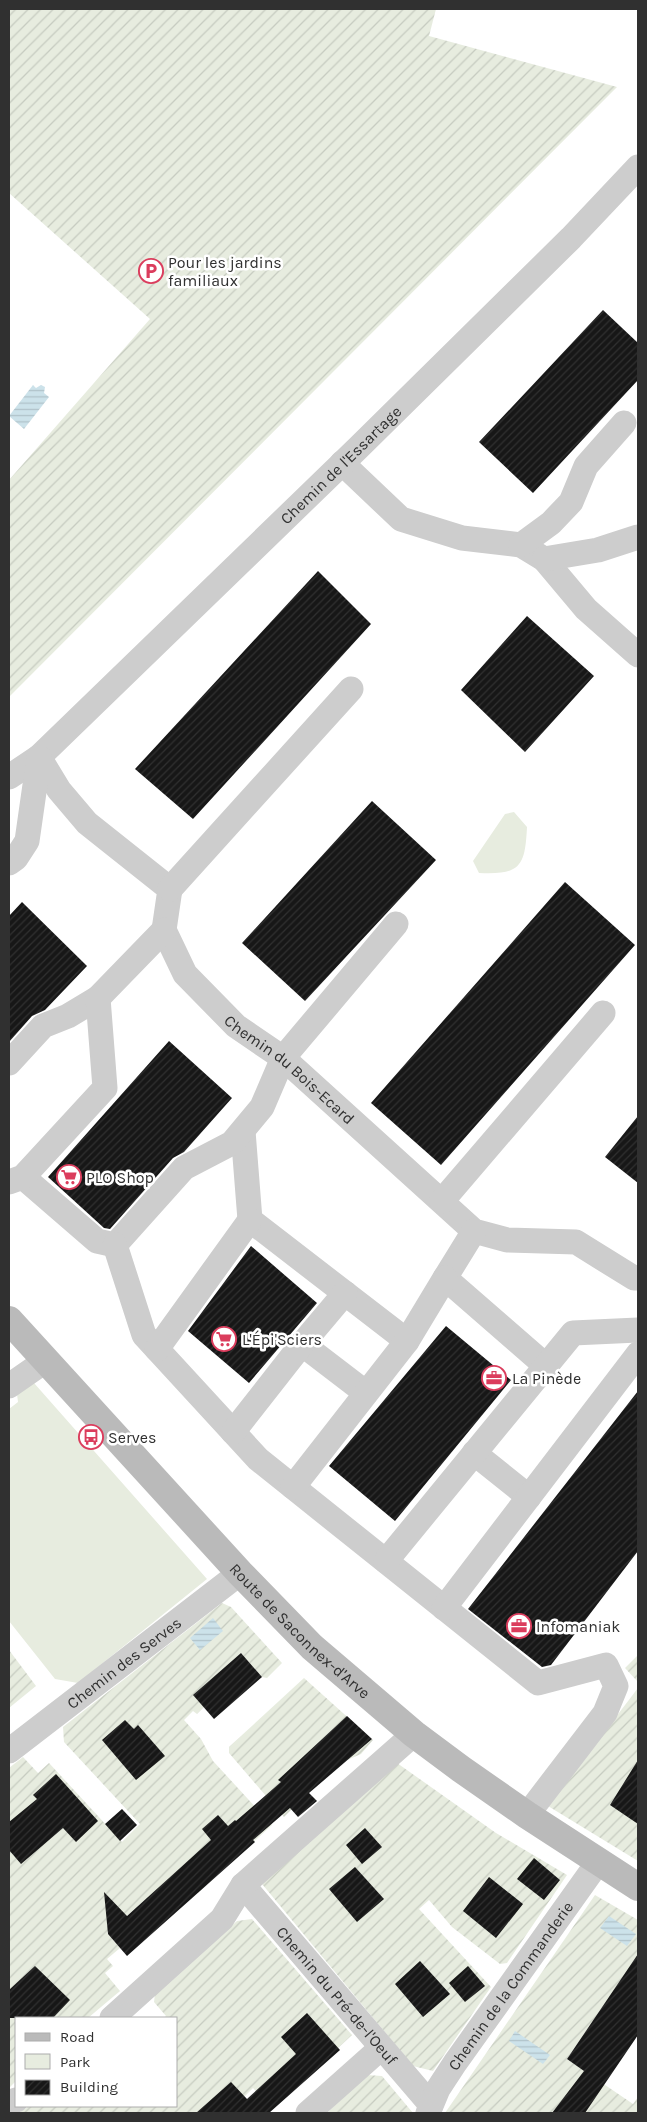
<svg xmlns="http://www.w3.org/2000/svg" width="647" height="2122" viewBox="0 0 647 2122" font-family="Karla,sans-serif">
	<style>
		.park { fill: #e7ecdf }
		.garden { fill: url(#garden-furrows) }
		.water { fill: url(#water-rules) }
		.building { fill: url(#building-hatch) }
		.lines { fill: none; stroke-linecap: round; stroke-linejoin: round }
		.street { stroke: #cdcdcd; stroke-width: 25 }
		.secondary { stroke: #bababa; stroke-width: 28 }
		.labels { text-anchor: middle; stroke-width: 5; stroke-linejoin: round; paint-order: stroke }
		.poi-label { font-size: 16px; fill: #303030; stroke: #fff; text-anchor: start }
		.street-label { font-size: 16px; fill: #303030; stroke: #fff }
	</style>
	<defs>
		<pattern id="garden-furrows" width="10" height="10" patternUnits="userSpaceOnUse" patternTransform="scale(1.25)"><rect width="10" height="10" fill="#e7ecdf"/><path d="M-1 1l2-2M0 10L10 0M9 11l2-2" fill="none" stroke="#c6cbc0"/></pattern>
		<pattern id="water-rules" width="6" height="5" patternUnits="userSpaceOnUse" patternTransform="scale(1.25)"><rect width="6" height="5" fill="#cce2ea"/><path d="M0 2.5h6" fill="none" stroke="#b0c2c9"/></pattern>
		<pattern id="building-hatch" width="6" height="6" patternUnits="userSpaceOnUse" patternTransform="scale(1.25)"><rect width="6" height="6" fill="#171717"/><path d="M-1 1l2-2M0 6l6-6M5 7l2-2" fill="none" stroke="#303030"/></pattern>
	</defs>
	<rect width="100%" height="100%" fill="#fff"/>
	<path class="park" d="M514 812 527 827C525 866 521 875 479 873L473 861 505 814Z
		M34 1383 207 1579 78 1683 55 1679 9 1621V1409L18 1402 17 1394Z"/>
	<path class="garden" d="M9 9H436L429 36 617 87 9 697V480L150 319 9 193Z
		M222 1603 231 1607 282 1663 267 1678 262 1677 241 1653 194 1695 204 1707 197 1714 193 1711 184 1720 201 1739 213 1761 272 1825 198 1893 195 1890 146 1899 107 1933 120 1948 107 1959 113 1966 105 1973 120 1991 88 2018H16V2081L9 2088V1768L23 1757 38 1773 49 1763 122 1842 140 1824 64 1742 63 1727Z
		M9 1650 36 1686 9 1708Z
		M638 1655V1682L625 1668Z
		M304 1678 373 1740 361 1754 347 1760 326 1737 279 1780 299 1802 284 1817 229 1753V1747Z
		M638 1688V1861L548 1806Z
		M397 1763 496 1833 567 1875 507 1963 500 1964 452 1927 429 1900 419 1909 491 1987 433 2071 413 2066 262 1884Z
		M595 1895 638 1920V1955L567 2059 633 2104 638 2097V2113H445Z
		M252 1919 352 2035 273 2109 253 2088 244 2097 259 2113H18L29 2106H176V2018H164L166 2016 154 2002 155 1994 237 1921Z
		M367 2075 382 2076 413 2113H327Z"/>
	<path class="water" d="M33 385 36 388 41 385 45 387 44 393 49 397 24 429 9 416Z
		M213 1618 223 1631 200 1650 190 1638Z
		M609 1916 636 1934 627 1946 600 1928Z
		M515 2031 550 2055 543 2064 509 2041Z"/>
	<path class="building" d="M603 310 638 343V380L533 493 479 442Z
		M318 571 371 624 193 819 135 769Z
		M527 616 594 676 525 752 461 690Z
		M372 801 436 860 305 1001 242 943Z
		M565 882 635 945 441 1165 371 1103Z
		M22 902 87 966 45 1010 32 1016 9 1042V916Z
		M169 1041 232 1098 184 1152 173 1158 110 1229 104 1228 48 1177Z
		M638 1116V1183L605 1157Z
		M251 1246 317 1303 249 1383 188 1331Z
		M446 1326 511 1380 395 1521 329 1466Z
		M638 1391V1551L551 1665 542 1667 468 1609Z
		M241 1653 262 1677 214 1719 193 1695Z
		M347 1716 372 1739 309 1793 317 1801 298 1817 290 1808 253 1840 255 1842 127 1956 108 1934 104 1892 127 1916 211 1840 202 1829 218 1815 228 1826 235 1820 236 1821 281 1782 278 1780Z
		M125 1720 134 1729 138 1725 165 1756 136 1780 102 1740Z
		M638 1760V1824L610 1805Z
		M56 1774 98 1821 76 1842 63 1828 21 1864 9 1850V1822L37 1799 33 1795Z
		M122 1809 137 1825 120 1841 105 1824Z
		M365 1828 382 1847 362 1864 346 1845Z
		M534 1858 560 1880 544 1900 517 1879Z
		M355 1867 384 1899 357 1922 329 1889Z
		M489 1877 523 1904 496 1938 463 1911Z
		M638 1954V2035L585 2113H552L584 2071 567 2059Z
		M420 1961 450 1994 423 2017 395 1984Z
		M35 1966 70 2000 53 2018H9V1990Z
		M468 1966 485 1986 465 2002 449 1983Z
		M307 2013 340 2050 269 2113H196L231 2082 247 2099 296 2054 281 2037Z"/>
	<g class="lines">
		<g class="street">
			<path d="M342 463 401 519 462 538 521 545 544 559 586 609 638 655"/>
			<path d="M521 545 551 523 571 502 586 466 624 423"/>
			<path d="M544 559 598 550 638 537"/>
			<path id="s1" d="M39 757 59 790 87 823 170 889 164 930 185 974 236 1026 283 1058 474 1231 507 1240 576 1242 634 1278H638"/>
			<path id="s2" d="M9 777 39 757 358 448 571 238 638 167"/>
			<path d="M9 863 16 858 27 841 39 757"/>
			<path d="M170 889 351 689"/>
			<path d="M9 1063 43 1026 68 1016 98 998"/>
			<path d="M243 1131 250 1220 407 1341"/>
			<path d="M23 1177 97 1241 115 1245 184 1168 232 1143 262 1107 283 1058 396 924"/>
			<path d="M9 1182 23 1177 105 1088 98 998 164 930"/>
			<path d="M442 1201 603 1013"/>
			<path d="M474 1231 445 1278 546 1366"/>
			<path d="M115 1245 144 1335 258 1459 538 1683 606 1665 616 1686 605 1713 527 1815"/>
			<path d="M345 1293 302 1344 366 1393"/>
			<path d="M157 1349 250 1220"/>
			<path d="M9 1386 45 1361"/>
			<path d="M233 1432 302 1344"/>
			<path d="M474 1453 529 1497"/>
			<path d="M293 1487 407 1341 445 1278"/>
			<path d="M386 1561 573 1333 638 1330"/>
			<path d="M444 1608 638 1354"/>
			<path id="s3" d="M9 1751 240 1573"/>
			<path id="s4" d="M243 1885 431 2105"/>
			<path d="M112 2018 222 1919 243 1885 414 1734"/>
			<path d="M9 2103 16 2100"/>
			<path d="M308 2113 381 2048"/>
			<path id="s5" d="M428 2113 438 2089 455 2063 599 1861"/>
		</g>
		<path class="secondary" id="s6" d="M9 1320 240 1573 312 1647 414 1734 461 1769 527 1815 638 1887"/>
	</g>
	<defs>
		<symbol id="parking-ring" viewBox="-11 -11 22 22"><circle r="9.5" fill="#fff" stroke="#db3d5d" stroke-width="1.5"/><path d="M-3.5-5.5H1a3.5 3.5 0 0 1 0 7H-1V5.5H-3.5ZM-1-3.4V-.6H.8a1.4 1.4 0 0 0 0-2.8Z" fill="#db3d5d"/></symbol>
		<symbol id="supermarket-ring" viewBox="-11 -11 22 22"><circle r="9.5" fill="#fff" stroke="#db3d5d" stroke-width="1.5"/><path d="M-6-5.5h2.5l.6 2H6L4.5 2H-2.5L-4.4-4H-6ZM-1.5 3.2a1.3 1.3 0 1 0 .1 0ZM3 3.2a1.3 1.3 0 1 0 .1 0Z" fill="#db3d5d"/></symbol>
		<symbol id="office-ring" viewBox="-11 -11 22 22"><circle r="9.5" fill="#fff" stroke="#db3d5d" stroke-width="1.5"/><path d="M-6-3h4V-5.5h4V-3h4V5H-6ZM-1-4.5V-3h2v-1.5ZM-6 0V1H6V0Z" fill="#db3d5d"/></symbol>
		<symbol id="bus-ring" viewBox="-11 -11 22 22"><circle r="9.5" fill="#fff" stroke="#db3d5d" stroke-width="1.5"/><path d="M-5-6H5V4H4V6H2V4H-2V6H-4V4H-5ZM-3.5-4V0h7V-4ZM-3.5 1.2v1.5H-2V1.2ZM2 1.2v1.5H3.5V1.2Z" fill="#db3d5d"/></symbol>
	</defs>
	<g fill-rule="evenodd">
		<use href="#parking-ring" x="137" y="257" width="28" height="28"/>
		<use href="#supermarket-ring" x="55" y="1163" width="28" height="28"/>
		<use href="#supermarket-ring" x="210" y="1325" width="28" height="28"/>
		<use href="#office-ring" x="480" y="1364" width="28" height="28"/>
		<use href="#bus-ring" x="77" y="1423" width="28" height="28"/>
		<use href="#office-ring" x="505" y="1612" width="28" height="28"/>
	</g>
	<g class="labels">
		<g class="poi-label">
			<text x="168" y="268">Pour les jardins<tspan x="168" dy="18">familiaux</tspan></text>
			<text x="86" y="1183">PLO Shop</text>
			<text x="242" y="1345">L'Épi'Sciers</text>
			<text x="512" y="1384">La Pinède</text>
			<text x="108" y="1443">Serves</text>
			<text x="536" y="1632">Infomaniak</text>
		</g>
		<g class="street-label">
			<text dy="6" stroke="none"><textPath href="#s2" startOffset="456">Chemin de l'Essartage</textPath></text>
			<text dy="6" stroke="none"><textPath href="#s1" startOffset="420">Chemin du Bois-Ecard</textPath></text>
			<text dy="6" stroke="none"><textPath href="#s6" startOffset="426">Route de Saconnex-d'Arve</textPath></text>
			<text dy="6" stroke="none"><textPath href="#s3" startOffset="145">Chemin des Serves</textPath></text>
			<text dy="6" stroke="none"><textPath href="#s5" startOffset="152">Chemin de la Commanderie</textPath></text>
			<text dy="6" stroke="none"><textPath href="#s4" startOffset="145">Chemin du Pré-de-l'Oeuf</textPath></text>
		</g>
	</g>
	<rect width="647" height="2122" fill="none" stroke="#303030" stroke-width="20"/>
	<rect x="15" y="2017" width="162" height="90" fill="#ffffff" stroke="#acacac"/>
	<rect x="25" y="2033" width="25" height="8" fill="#bababa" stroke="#acacac"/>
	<text x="60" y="2042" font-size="15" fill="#303030">Road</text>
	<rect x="25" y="2054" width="25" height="15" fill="#e7ecdf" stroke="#acacac"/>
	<text x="60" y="2067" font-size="15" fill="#303030">Park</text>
	<rect x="25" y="2080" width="25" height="15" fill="url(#building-hatch)" stroke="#acacac"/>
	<text x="60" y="2092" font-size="15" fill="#303030">Building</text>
</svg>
